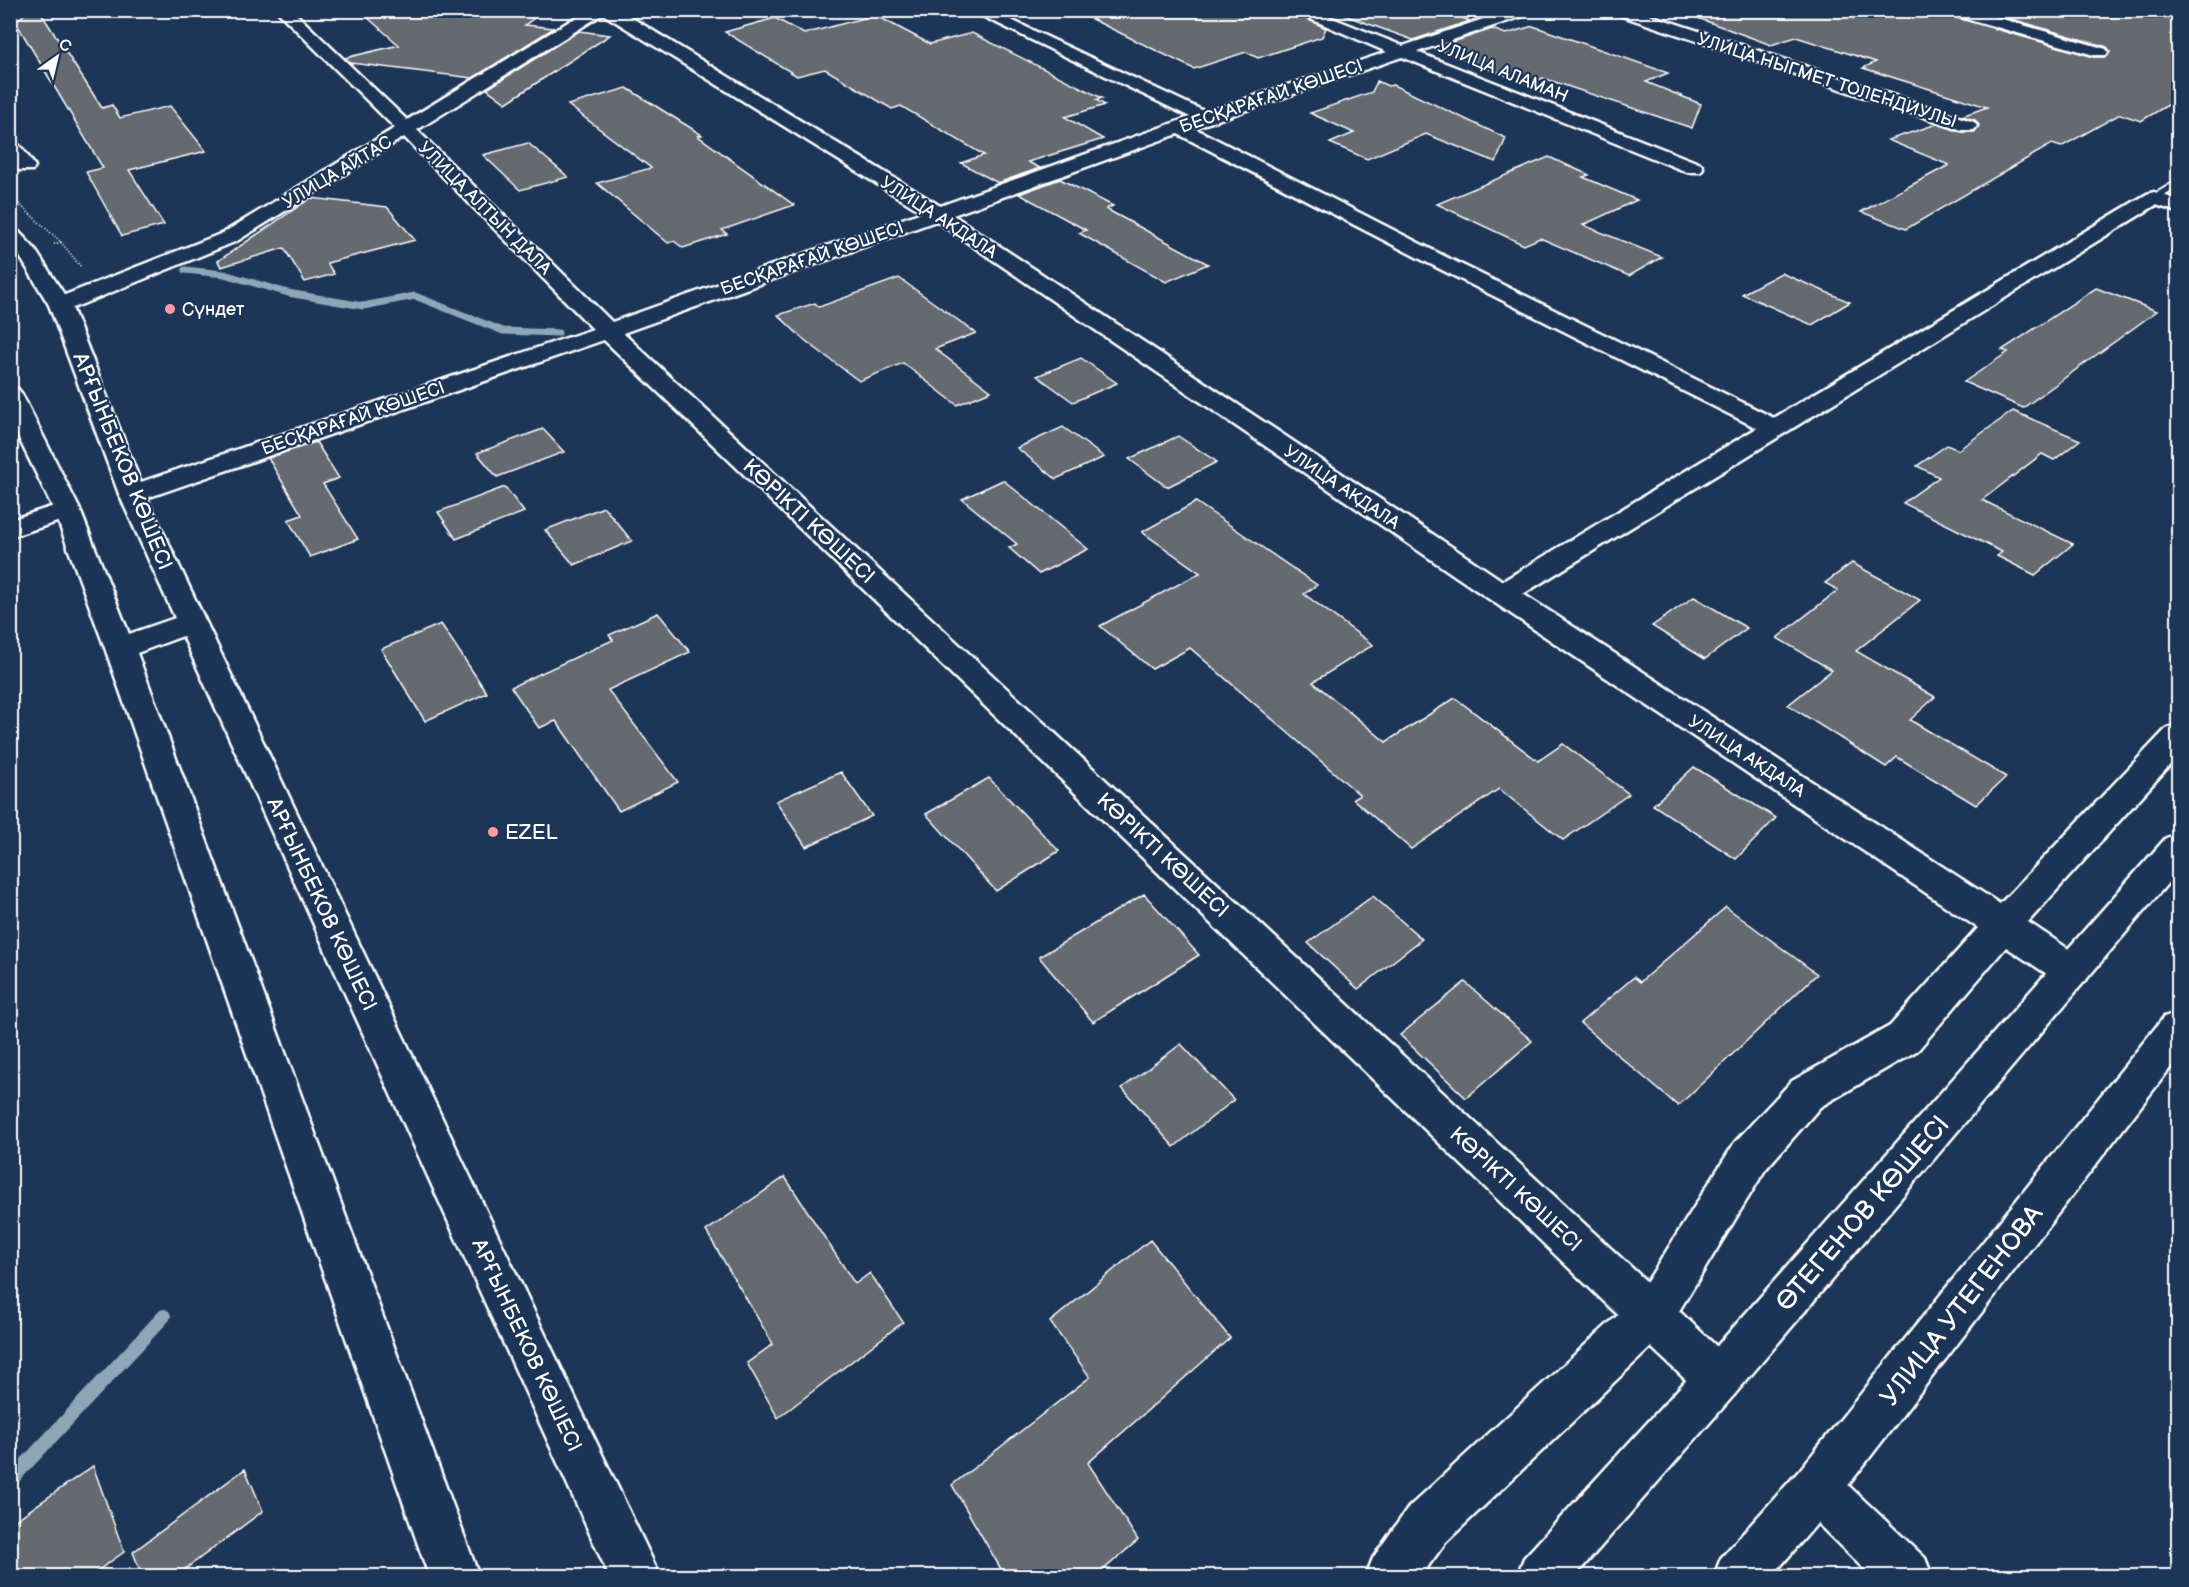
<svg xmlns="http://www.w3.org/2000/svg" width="2189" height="1587" viewBox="0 0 2189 1587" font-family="'Balsamiq Sans',sans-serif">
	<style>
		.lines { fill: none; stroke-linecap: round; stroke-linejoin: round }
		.stream-far1 { stroke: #8da7b8; stroke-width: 7 }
		.stream { stroke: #8da7b8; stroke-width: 14 }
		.building { fill: #656b70; stroke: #fff; stroke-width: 1.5 }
		.lane-casing { stroke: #fff; stroke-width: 4 }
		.street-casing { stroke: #fff; stroke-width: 5 }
		.secondary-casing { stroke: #fff; stroke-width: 5 }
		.primary-casing { stroke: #fff; stroke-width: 5 }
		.path { stroke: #fff; stroke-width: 2; stroke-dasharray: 1 2; stroke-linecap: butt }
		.lane { fill: #1d3557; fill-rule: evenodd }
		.street { fill: #1d3557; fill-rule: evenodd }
		.secondary { fill: #1d3557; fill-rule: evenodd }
		.primary { fill: #1d3557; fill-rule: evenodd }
		.poi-dot { fill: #ff9aa2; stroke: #1d3557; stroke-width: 2 }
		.labels { text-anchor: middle; stroke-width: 4.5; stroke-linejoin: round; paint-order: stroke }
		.far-street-label { font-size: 18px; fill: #fff; stroke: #1d3557 }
		.far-poi-label { font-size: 18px; fill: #fff; stroke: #1d3557; text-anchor: start }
		.street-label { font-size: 21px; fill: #fff; stroke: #1d3557 }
		.poi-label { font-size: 21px; fill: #fff; stroke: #1d3557; text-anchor: start }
		.near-street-label { font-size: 26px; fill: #fff; stroke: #1d3557 }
	</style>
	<rect width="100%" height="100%" fill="#1d3557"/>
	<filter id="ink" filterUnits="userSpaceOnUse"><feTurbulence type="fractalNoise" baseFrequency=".0167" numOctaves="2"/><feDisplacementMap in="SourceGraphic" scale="12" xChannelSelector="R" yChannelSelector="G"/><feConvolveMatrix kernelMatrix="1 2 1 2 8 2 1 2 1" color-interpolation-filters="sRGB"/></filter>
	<g filter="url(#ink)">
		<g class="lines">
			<path class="stream-far1" d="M185 270 224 274 288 293 363 306 415 296 503 331 558 333"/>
			<path class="stream" d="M10 1481 164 1316"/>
		</g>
		<path class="building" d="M31 10H39L102 108 112 105 120 118 170 106 206 151 129 170 164 225 122 236 86 172 103 168 15 21Z
			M402 10H545L525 25 554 28 473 78 351 63 345 58 399 45 368 18Z
			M1073 10H1288L1326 28 1322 37 1258 58 1246 52 1194 69Z
			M1342 10H1442L1470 21 1413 40 1341 14Z
			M1688 10H1944L1947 15 2094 57H2106L2110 51 2107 47 1981 10H2178V99L2141 121 2120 114 2061 147 2052 144 1906 229 1861 212 1949 165 1888 140 1937 124 1961 132H1974L1979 125 1975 120 1962 116 1987 107 1863 68 1876 62 1796 37 1771 45 1687 14Z
			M875 15 930 44 972 33 1102 98 1096 100 1105 105 1065 117 1103 139 1028 162 1040 168 998 183 961 163 984 155 901 106 892 109 825 69 797 76 725 32 775 18 804 34Z
			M1533 26 1668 73 1646 82 1701 104 1692 128 1543 78 1529 84 1435 48 1492 29 1506 34Z
			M579 31 610 35 506 103 487 89Z
			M1377 81 1388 86 1393 85 1506 138 1496 162 1426 134 1367 159 1330 143 1354 133 1310 113 1372 92Z
			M627 88 702 135 698 136 794 205 722 230 727 234 683 248 674 241 668 243 597 183 651 168 568 105Z
			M528 143 568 177 520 190 483 155Z
			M1549 157 1589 175 1583 177 1637 200 1583 225 1662 257 1629 276 1540 238 1524 245 1437 204Z
			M1060 179 1113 206 1106 209 1208 264 1166 282 1079 233 1086 230 1019 194Z
			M311 198 387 207 415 240 327 263 334 274 305 282 284 248 221 267 218 261Z
			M1781 273 1850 302 1812 325 1742 294Z
			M899 278 976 333 935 349 991 391 957 405 903 363 859 381 802 338 778 315 815 303 819 307Z
			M2096 288 2157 311 2023 408 1964 382 2008 352 2002 350Z
			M1081 358 1117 383 1073 402 1037 376Z
			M2013 411 2080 440 2054 460 2042 454 1982 500 2073 544 2035 575 1997 556 2002 552 1903 503 1939 477 1917 466 1947 445 1958 450Z
			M1063 427 1104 457 1056 479 1017 448Z
			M543 429 564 452 497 477 477 453Z
			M1178 436 1217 462 1167 487 1129 459Z
			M316 442 339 478 323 484 358 539 310 557 288 520 302 515 268 458Z
			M1003 480 1088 549 1039 574 1009 548 1017 544 962 499Z
			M505 487 524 512 456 539 438 512Z
			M1196 502 1317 585 1304 594 1373 645 1313 682 1386 742 1455 698 1538 761 1563 744 1629 794 1563 840 1499 789 1411 849 1353 799 1360 795 1190 648 1152 669 1100 626 1200 573 1142 532Z
			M604 507 632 541 574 565 545 530Z
			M1852 563 1920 600 1856 651 1935 697 1910 720 2006 777 1976 805 1897 757 1886 767 1788 705 1832 670 1777 638 1838 590 1825 583Z
			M1694 597 1747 628 1705 659 1652 626Z
			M658 613 690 652 608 690 678 782 619 811 556 721 539 728 511 687 613 640 609 635Z
			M441 624 487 693 425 721 381 649Z
			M1694 767 1776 818 1736 859 1653 805Z
			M841 772 872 816 806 847 776 801Z
			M989 778 1059 851 996 891 926 814Z
			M1144 894 1199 955 1093 1022 1039 957Z
			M1373 896 1422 939 1358 989 1308 943Z
			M1726 907 1817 974 1678 1106 1580 1023 1634 977 1640 982Z
			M1465 982 1532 1041 1466 1098 1400 1035Z
			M1181 1044 1234 1100 1174 1147 1122 1088Z
			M785 1177 855 1284 870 1273 903 1322 778 1418 747 1363 773 1344 706 1231Z
			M1150 1240 1230 1338 1088 1463 1138 1540 1096 1576H1005L952 1485 1090 1377 1050 1322Z
			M93 1466 124 1552 90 1576H15L10 1562V1524Z
			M245 1469 263 1511 176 1576H142L133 1552Z"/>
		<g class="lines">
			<defs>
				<path id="lane" d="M2178 180V188L2154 201 2148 198Z"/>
				<path id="street" d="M276 10H292L407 120 588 10H619L940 206 1190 117 970 10H990L1206 112 1387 52 1290 10H1312L1403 46 1510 10H1534L1532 13 1417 52 1701 164 1703 168 1701 172H1687L1402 57 1194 128 1446 257 1774 418 2147 194 2154 192 2178 200V212L2156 205 1523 594 2000 904 2167 728 2178 724V756L2028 922 2085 960 2091 971 2085 982 2072 987 2059 982 2006 947 1918 1050 1820 1107 1765 1170 1679 1311 1734 1363 1741 1379 1734 1395 1718 1402 1702 1395 1651 1347 1445 1543 1421 1576H1366L1373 1558 1409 1507 1618 1315 604 340 141 500 132 502 123 500 119 494 123 488 593 329 404 137 237 241 68 310 60 312 52 310 49 305 52 300 223 233 395 128ZM603 14 922 212 612 322 417 130ZM1178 134 1432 265 1757 428 1503 581 953 215ZM936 221 1492 601 1978 928 1890 1026 1792 1081 1735 1142 1647 1282 623 333Z
					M1611 10H1635L1974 122 1977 126 1974 130H1962L1613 13Z
					M1946 10H1971L2106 49 2108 52 2106 55H2094L1948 13Z
					M10 140C20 142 29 158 35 166L33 170H19L10 160Z
					M67 502 76 504 80 510 76 516 10 537V520Z
					M1816 1464 1833 1471 1925 1558 1932 1576H1871L1799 1505 1792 1488 1799 1471Z"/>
				<path id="secondary" d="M2178 834V871L1734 1395 1575 1576H1517L1524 1558 1702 1363 2166 838Z
					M2178 1012V1058L1833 1505 1772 1576H1714L1721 1558 1799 1471 2164 1017Z"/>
				<path id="primary" d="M10 228 17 230 34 248 71 305 145 494 660 1576H609L183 636 137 653 479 1576H429L105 648 54 510 10 420V387L18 389 22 394 80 510 129 634 175 618 119 494 49 305 19 255 10 247Z"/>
			</defs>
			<use href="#lane" class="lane-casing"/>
			<use href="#street" class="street-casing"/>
			<use href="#secondary" class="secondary-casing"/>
			<use href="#primary" class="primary-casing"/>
			<path class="path" d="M10 196 61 242 54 244
				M61 242 81 267"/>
			<use href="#lane" class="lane"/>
			<use href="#street" class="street"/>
			<use href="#secondary" class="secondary"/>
			<use href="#primary" class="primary"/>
		</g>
	</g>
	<g class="poi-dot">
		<circle cx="170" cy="309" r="6"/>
		<circle cx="493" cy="832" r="6"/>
	</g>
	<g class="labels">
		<g class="far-street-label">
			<text transform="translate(1503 71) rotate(22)" y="6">УЛИЦА АЛАМАН</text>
			<text transform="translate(1827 80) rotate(18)" y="6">УЛИЦА НЫГМЕТ ТОЛЕНДИУЛЫ</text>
			<text transform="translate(1271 96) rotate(-19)" y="6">БЕСҚАРАҒАЙ КӨШЕСІ</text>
			<text transform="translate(337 172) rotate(-31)" y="6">УЛИЦА АЙТАС</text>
			<text transform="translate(485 208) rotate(45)" y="6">УЛИЦА АЛТЫН ДАЛА</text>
			<text transform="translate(939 217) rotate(33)" y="6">УЛИЦА АКДАЛА</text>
			<text transform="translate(812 258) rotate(-19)" y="6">БЕСҚАРАҒАЙ КӨШЕСІ</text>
			<text transform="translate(353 418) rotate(-19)" y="6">БЕСҚАРАҒАЙ КӨШЕСІ</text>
			<text transform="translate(1342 487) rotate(34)" y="6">УЛИЦА АКДАЛА</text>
			<text transform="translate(1747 756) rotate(33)" y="6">УЛИЦА АКДАЛА</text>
		</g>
		<g class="far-poi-label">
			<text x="182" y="315">Сүндет</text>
		</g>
		<g class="street-label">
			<text transform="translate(123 461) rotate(68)" y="7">АРҒЫНБЕКОВ КӨШЕСІ</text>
			<text transform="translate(809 521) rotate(43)" y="7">КӨРІКТІ КӨШЕСІ</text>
			<text transform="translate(1163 855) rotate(43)" y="7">КӨРІКТІ КӨШЕСІ</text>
			<text transform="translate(322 904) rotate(65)" y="7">АРҒЫНБЕКОВ КӨШЕСІ</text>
			<text transform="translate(1516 1189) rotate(43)" y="7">КӨРІКТІ КӨШЕСІ</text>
			<text transform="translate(527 1345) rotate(65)" y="7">АРҒЫНБЕКОВ КӨШЕСІ</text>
		</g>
		<g class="poi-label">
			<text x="505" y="839">EZEL</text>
		</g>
		<g class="near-street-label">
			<text transform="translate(1862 1213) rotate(-49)" y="9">ӨТЕГЕНОВ КӨШЕСІ</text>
			<text transform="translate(1961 1305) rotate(-52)" y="9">УЛИЦА УТЕГЕНОВА</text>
		</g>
	</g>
	<rect width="2189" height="1587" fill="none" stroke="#1d3557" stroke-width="36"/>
	<rect x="18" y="18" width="2153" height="1551" fill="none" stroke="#fff" stroke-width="2" filter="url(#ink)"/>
	<g transform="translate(57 57) rotate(34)" stroke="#1d3557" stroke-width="4.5" paint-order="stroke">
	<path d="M0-4.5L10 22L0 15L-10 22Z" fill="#ffffff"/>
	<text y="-9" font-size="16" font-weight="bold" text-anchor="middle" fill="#ffffff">С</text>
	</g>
</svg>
